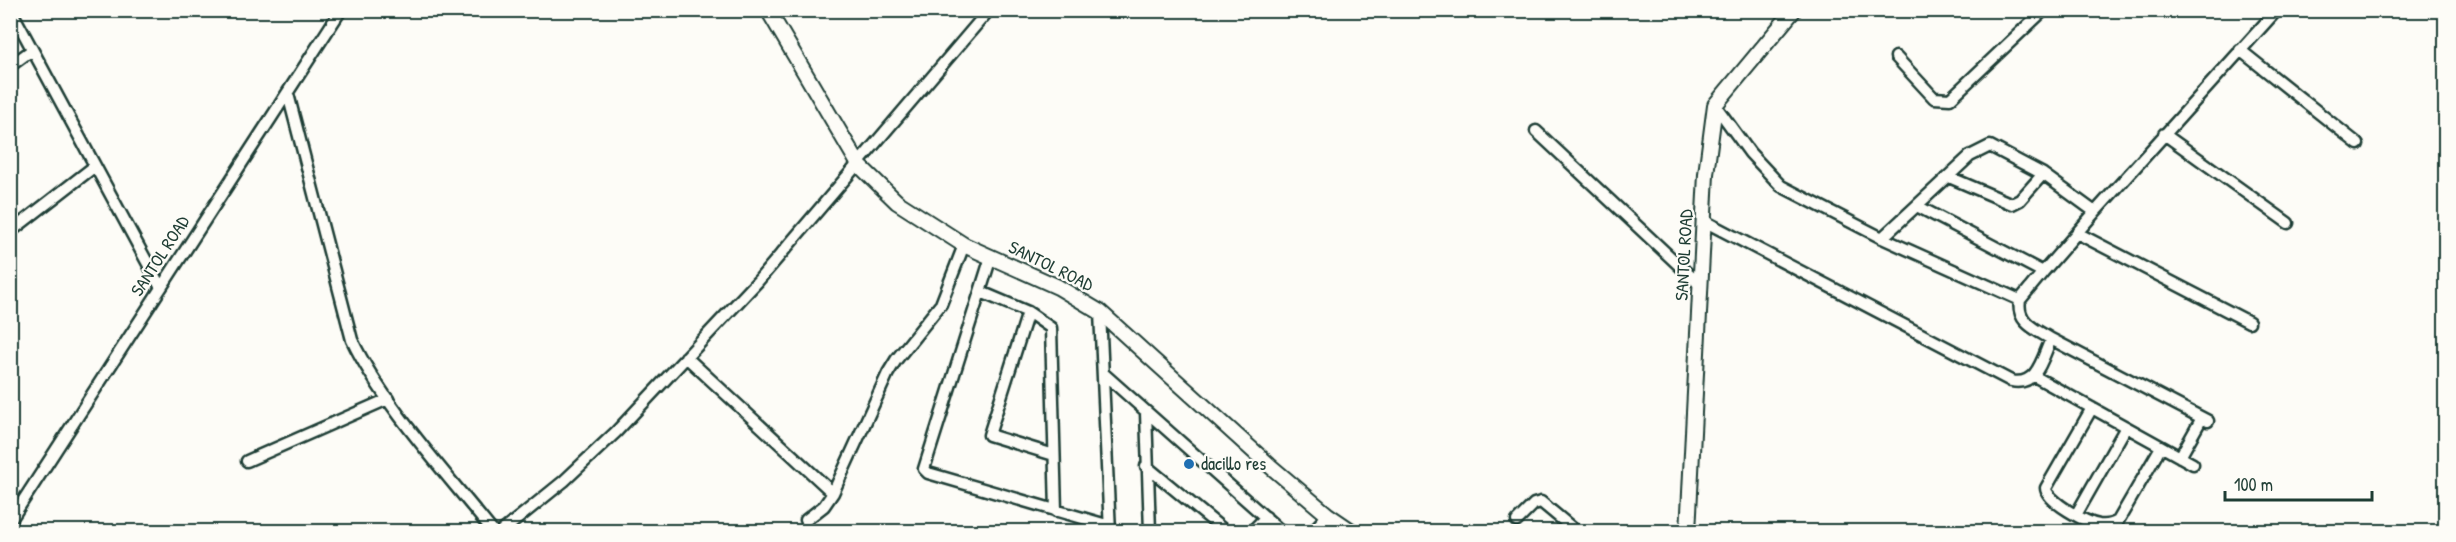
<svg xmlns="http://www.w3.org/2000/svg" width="2456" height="542" viewBox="0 0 2456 542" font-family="'Patrick Hand',sans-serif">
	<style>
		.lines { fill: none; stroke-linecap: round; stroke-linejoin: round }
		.minor-casing { stroke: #1f3d34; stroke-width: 15 }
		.tertiary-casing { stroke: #1f3d34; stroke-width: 18 }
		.minor { stroke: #fdfcf7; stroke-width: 10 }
		.tertiary { stroke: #fdfcf7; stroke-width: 14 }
		.poi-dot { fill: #1f6fb2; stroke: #fdfcf7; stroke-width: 2 }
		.labels { text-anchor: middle; stroke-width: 4.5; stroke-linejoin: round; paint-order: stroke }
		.street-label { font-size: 18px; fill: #1f3d34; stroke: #fdfcf7 }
		.poi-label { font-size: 18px; fill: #1f3d34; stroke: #fdfcf7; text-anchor: start }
	</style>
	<rect width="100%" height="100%" fill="#fdfcf7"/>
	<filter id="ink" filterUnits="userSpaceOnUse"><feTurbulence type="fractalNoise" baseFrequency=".0167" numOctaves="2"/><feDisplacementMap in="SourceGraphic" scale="12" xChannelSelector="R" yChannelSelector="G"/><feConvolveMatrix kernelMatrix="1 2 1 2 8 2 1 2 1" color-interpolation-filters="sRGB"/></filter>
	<g filter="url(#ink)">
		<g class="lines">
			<defs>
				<path id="minor" d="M11 10 161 288
					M2240 50 2358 144
					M1896 57 1934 98 1950 99 2044 10
					M10 66 32 50
					M288 94 352 340C383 405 447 474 493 532
					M1536 131 1700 285
					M2164 134 2288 223
					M1949 177 2012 204 2020 200 2043 174
					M1917 206 2043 272 2095 212
					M1704 221 2011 381C2037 387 2042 359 2051 339 2035 329 2016 322 2020 300L1882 238 1781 186 1750 153 1715 105
					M10 232 95 166
					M2077 233 2249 322
					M1882 238 1970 156 1990 146 2043 174 2095 212 2277 10
					M991 257 924 469 928 473 1110 526
					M981 292 1028 312 1051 328 1056 511
					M2020 300 2043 272
					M1028 312 989 435 1054 455
					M1100 312 1110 532
					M2051 339 2208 421
					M686 357 833 493
					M1104 374 1282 532
					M2034 376 2193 464
					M2092 408 2046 488C2046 501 2087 523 2099 525 2107 526 2112 525 2118 521L2161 447
					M1146 412 1150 532
					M2180 457 2202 418
					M247 461 388 399
					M1146 466 1226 532
					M2076 515 2126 427
					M806 520 824 506 833 493 888 373 896 360 941 304 964 245
					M10 521 341 10
					M1517 521 1534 504 1541 502 1577 532
					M501 532 564 481 616 432 758 281 989 10
					M1251 532 1266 517
					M1312 532 1328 515"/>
				<path id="tertiary" d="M768 10 859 165 897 202 964 245 1058 287 1100 312 1269 465 1328 515 1353 532
					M1688 532 1706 174 1715 105 1794 10"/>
			</defs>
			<use href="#minor" class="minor-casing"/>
			<use href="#tertiary" class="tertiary-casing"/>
			<use href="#minor" class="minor"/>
			<use href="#tertiary" class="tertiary"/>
		</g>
	</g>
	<circle class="poi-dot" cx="1189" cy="464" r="6"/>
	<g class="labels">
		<g class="street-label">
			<text transform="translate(1684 255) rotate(-87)" y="6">SANTOL ROAD</text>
			<text transform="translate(160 256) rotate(-57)" y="6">SANTOL ROAD</text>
			<text transform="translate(1051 266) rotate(26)" y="6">SANTOL ROAD</text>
		</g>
		<g class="poi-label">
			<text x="1201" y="470">dacillo res</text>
		</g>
	</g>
	<rect width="2456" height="542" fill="none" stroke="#fdfcf7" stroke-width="36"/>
	<rect x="18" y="18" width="2420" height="506" fill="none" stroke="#1f3d34" stroke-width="2" filter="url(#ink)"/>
	<path d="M2225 491v9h147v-9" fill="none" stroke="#1f3d34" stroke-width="3"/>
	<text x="2234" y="491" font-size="18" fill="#1f3d34" stroke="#fdfcf7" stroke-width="4.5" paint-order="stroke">100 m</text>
</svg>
